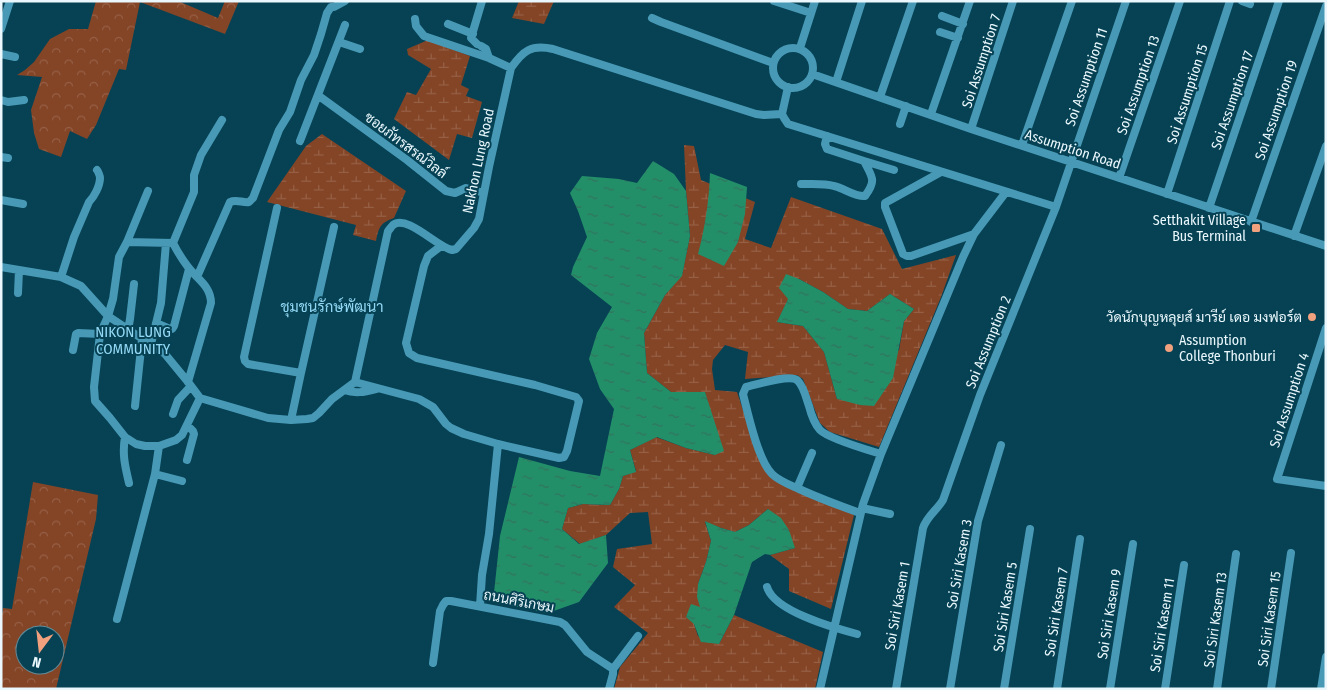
<svg xmlns="http://www.w3.org/2000/svg" width="1327" height="690" viewBox="0 0 1327 690" font-family="'Fira Sans Condensed',Sarabun,sans-serif">
	<style>
		.forest { fill: url(#forest-crowns); fill-rule: evenodd }
		.wetland { fill: url(#wetland-marsh); fill-rule: evenodd }
		.water { fill: url(#water-ripples) }
		.lines { fill: none; stroke-linecap: round; stroke-linejoin: round }
		.minor { stroke: #4899b6; stroke-width: 8 }
		.poi-dot { fill: #f1a17d; stroke: #064254; stroke-width: 2 }
		.labels { text-anchor: middle; stroke-width: 4; stroke-linejoin: round; paint-order: stroke }
		.street-label { font-size: 14px; fill: #eaf8fd; stroke: #064254 }
		.poi-label { font-size: 14px; fill: #eaf8fd; stroke: #064254; text-anchor: end }
		.neighbourhood-label { font-size: 15px; fill: #92d8f4; stroke: #064254 }
	</style>
	<defs>
		<pattern id="forest-crowns" width="20" height="18" patternUnits="userSpaceOnUse" patternTransform="scale(1.25)"><rect width="20" height="18" fill="#844426"/><path d="M2 6a3 3 0 1 1 6 0M12 15a3 3 0 1 1 6 0" fill="none" stroke="#966046"/></pattern>
		<pattern id="wetland-marsh" width="20" height="14" patternUnits="userSpaceOnUse" patternTransform="scale(1.25)"><rect width="20" height="14" fill="#844426"/><path d="M1 5h8M5 5V1M11 12h8M15 12V8" fill="none" stroke="#966046"/></pattern>
		<pattern id="water-ripples" width="26" height="14" patternUnits="userSpaceOnUse" patternTransform="scale(1.25)"><rect width="26" height="14" fill="#238f69"/><path d="M2 4q2-2 4 0t4 0M15 11q2-2 4 0t4 0" fill="none" stroke="#31735d"/></pattern>
	</defs>
	<rect width="100%" height="100%" fill="#064254"/>
	<path class="forest" d="M96 1H178L218 18 225 1H239L225 34 140 2 126 70 119 69 96 125 87 139 70 131 61 157 39 149 34 133 31 110 42 77 17 75 25 70 34 62 50 39 69 29H88Z
		M33 482 98 495 96 519 56 689 1 688V621L3 608 12 609ZM25 635H55V665H25Z"/>
	<path class="wetland" d="M519 1H554L544 24 512 18Z
		M428 40 470 56 461 85 469 89 466 96 482 102 472 138 457 134 449 160 394 119 407 92 416 95 431 69 408 55 407 49Z
		M322 134 406 191 394 218C380 223 379 227 376 241L353 235 356 225 267 202 306 146Z
		M684 145 694 146 701 180 755 202 745 239 771 248 791 197 882 229 902 269 956 255 941 297 879 447 830 432 820 423 803 379 797 375 745 379 748 352 725 345 713 360 712 369 715 390 737 392 761 464 771 478 854 515 831 609 789 591V569L770 555 795 548 768 509 749 525 735 532 721 528 705 522 711 541 706 562 698 584 701 608 694 624 698 636 719 644 734 615 823 652 815 689H614L620 667 648 633 614 607 635 585 613 567 617 549 652 544 648 512 630 513 606 535 580 544 562 529 568 508 583 504 610 505 619 489 623 476 636 471 630 450 656 437 686 448 715 455 705 392H671L647 373 644 333 665 295 682 275 690 236 686 191ZM799 279 823 292 848 309 867 311 890 294 914 309 904 321 899 350 837 399 824 352 803 326 777 322Z"/>
	<path class="water" d="M653 161 674 174 686 191 690 236 682 276 665 295 644 333 647 373 671 392H705L724 451 715 455 686 448 657 437 630 450 636 472 623 476 619 489 610 505 583 504 568 508 562 529 579 544 606 535 608 563 579 602 548 613 493 602 500 536 519 457 570 471 600 476 614 409 600 389 589 359 597 333 612 307 571 275 573 267 587 237 578 211 570 193 582 176 619 179 637 183Z
		M710 173 747 187 745 214 738 242 724 266 698 254C705 227 709 201 710 173Z
		M786 274 799 279 823 292 848 309 867 311 890 294 914 309 904 321 893 378 874 406 860 405 837 399 824 352 803 326 777 322 788 299 779 288Z
		M768 509 781 518 789 530 795 548 770 555 765 554 752 562 734 615 719 644 701 642 694 624 686 617 691 604 700 607 697 597 698 584 706 562 711 541 705 521 721 528 735 532 749 525Z"/>
	<g class="lines">
		<path class="minor" d="M774 1 811 13
			M1242 1 1250 4
			M942 16 963 24
			M652 18 661 22 773 63
			M415 19 416 26 424 36 489 58 511 68
			M448 24 473 34
			M1 29 10 1
			M940 32 958 38
			M339 42 360 49
			M477 44 471 38 482 1
			M481 46 486 49 489 58
			M800 48 815 1
			M773 68a20 20 0 1 1 40 0a20 20 0 1 1-40 0Z
			M1 54 15 57
			M812 74 971 129 1326 246
			M836 82 862 1
			M788 87 782 114 784 118 788 124 1056 207
			M319 96 407 160 446 191 455 193 466 188 484 193
			M880 97 913 1
			M1 100 8 102 24 100
			M931 114 970 1
			M900 124 906 106
			M971 129 1013 1
			M300 141 345 25
			M1022 145 1072 1
			M1 157 8 158
			M864 161 894 170
			M941 172 885 203V207L903 254 907 256H911L974 234
			M1119 178 1180 1
			M801 184C812 184 824 183 834 186 844 188 855 197 865 196 877 180 872 177 864 161L827 149 825 144 827 136
			M148 191 127 242 119 257 113 299 108 316 100 334 94 387 95 401 110 418 125 437 136 444 145 446H159L176 440 182 435 200 398
			M1167 194 1230 1
			M1 200 23 204
			M277 208 244 357 245 361 248 364 301 373
			M1209 208 1279 1
			M1251 222 1326 6
			M1294 236 1326 146
			M127 242 173 243C177 251 182 259 188 267 197 279 211 286 211 303L188 382
			M173 243 194 192V175L201 155 222 120
			M1 267 61 277 81 286 108 316 165 354 188 382 200 398 268 418 291 420 307 419 313 418 319 413 332 399 355 382 388 231C390 229 391 227 393 225 407 214 437 247 452 250L456 249 474 228 479 219 489 167 511 68C523 51 531 44 553 49L756 114 764 115 782 114
			M61 277 74 237 89 202C94 197 100 186 100 178 100 176 98 171 97 170
			M197 277 230 202C236 199 243 203 249 202L253 198 279 130 290 112 301 80 314 55 321 34 327 13 331 7H334L345 1
			M18 293 19 270
			M156 323 170 329H172L174 326 189 269
			M1326 328 1277 479 1326 486
			M128 330 130 319 134 284
			M151 344 161 303 166 243
			M73 350 76 334 78 333 100 334
			M355 382 419 399 433 407 446 424 451 428 464 434 498 444 559 458 564 457 567 451 579 401 576 397 535 385 417 358 409 353 406 343 424 266 428 256 441 246
			M344 390C356 394 364 392 376 389
			M135 406 142 339
			M173 414 178 400 191 386
			M291 420 301 373 334 227
			M125 437C122 454 125 466 129 483
			M187 460 194 434 193 431 187 425
			M155 474 182 481
			M797 488 812 453
			M862 508 890 514
			M860 513C840 506 819 498 799 489 790 485 779 481 772 474 758 460 748 414 743 394L746 387C756 385 791 373 798 381 804 387 806 398 809 406 811 414 814 423 820 430 829 439 868 450 881 454
			M767 587C774 611 834 628 857 634
			M480 606 482 575 489 534 498 444
			M117 619 155 474 159 446
			M433 663 440 611 443 605 446 601H451L560 622 565 625 587 652 613 669V674L609 689
			M613 669 638 636
			M820 689 863 504 881 454 963 257 974 234 1006 192
			M896 689 923 528C927 516 937 510 943 500L980 395 1056 207 1126 1
			M950 689 978 521 1001 445
			M1004 689 1030 529
			M1057 689 1080 539
			M1110 689 1133 544
			M1165 689 1184 565
			M1217 689 1236 554
			M1271 689 1291 553
			M1321 689 1326 657"/>
	</g>
	<g class="poi-dot">
		<rect x="1251" y="223" width="10" height="10" rx="2.5"/>
		<circle cx="1312" cy="317" r="5"/>
		<circle cx="1169" cy="348" r="5"/>
	</g>
	<g class="labels">
		<g class="street-label">
			<text transform="translate(981 61) rotate(-72)" y="5">Soi Assumption 7</text>
			<text transform="translate(1086 77) rotate(-71)" y="5">Soi Assumption 11</text>
			<text transform="translate(1138 85) rotate(-71)" y="5">Soi Assumption 13</text>
			<text transform="translate(1187 94) rotate(-72)" y="5">Soi Assumption 15</text>
			<text transform="translate(1232 100) rotate(-71)" y="5">Soi Assumption 17</text>
			<text transform="translate(1276 110) rotate(-71)" y="5">Soi Assumption 19</text>
			<text transform="translate(406 145) rotate(37)" y="5">ซอยภัทรสรณ์วิลล์</text>
			<text transform="translate(1073 149) rotate(18)" y="5">Assumption Road</text>
			<text transform="translate(478 161) rotate(-78)" y="5">Nakhon Lung Road</text>
			<text transform="translate(988 342) rotate(-68)" y="5">Soi Assumption 2</text>
			<text transform="translate(1289 400) rotate(-72)" y="5">Soi Assumption 4</text>
			<text transform="translate(959 564) rotate(-80)" y="5">Soi Siri Kasem 3</text>
			<text transform="translate(519 601) rotate(11)" y="5">ถนนศิริเกษม</text>
			<text transform="translate(897 606) rotate(-80)" y="5">Soi Siri Kasem 1</text>
			<text transform="translate(1005 607) rotate(-81)" y="5">Soi Siri Kasem 5</text>
			<text transform="translate(1056 612) rotate(-81)" y="5">Soi Siri Kasem 7</text>
			<text transform="translate(1109 614) rotate(-81)" y="5">Soi Siri Kasem 9</text>
			<text transform="translate(1269 619) rotate(-82)" y="5">Soi Siri Kasem 15</text>
			<text transform="translate(1215 620) rotate(-82)" y="5">Soi Siri Kasem 13</text>
			<text transform="translate(1162 625) rotate(-81)" y="5">Soi Siri Kasem 11</text>
		</g>
		<g class="poi-label">
			<text x="1246" y="225">Setthakit Village<tspan x="1246" dy="16">Bus Terminal</tspan></text>
			<text x="1302" y="322">วัดนักบุญหลุยส์ มารีย์ เดอ มงฟอร์ต</text>
			<text x="1179" y="345" text-anchor="start">Assumption<tspan x="1179" dy="16">College Thonburi</tspan></text>
		</g>
		<g class="neighbourhood-label">
			<text x="332" y="312">ชุมชนรักษ์พัฒนา</text>
			<text x="133" y="337">NIKON LUNG<tspan x="133" dy="17">COMMUNITY</tspan></text>
		</g>
	</g>
	<rect width="1327" height="690" fill="none" stroke="#eaf8fd" stroke-width="5"/>
	<g transform="translate(40 650) rotate(195)"><circle r="24" fill="#064254" stroke="#618b98"/>
	<path d="M0-4L9 19L0 12L-9 19Z" fill="#f1a17d"/>
	<text y="-8" font-size="14" font-weight="bold" text-anchor="middle" fill="#eaf8fd">N</text>
	</g>
</svg>
